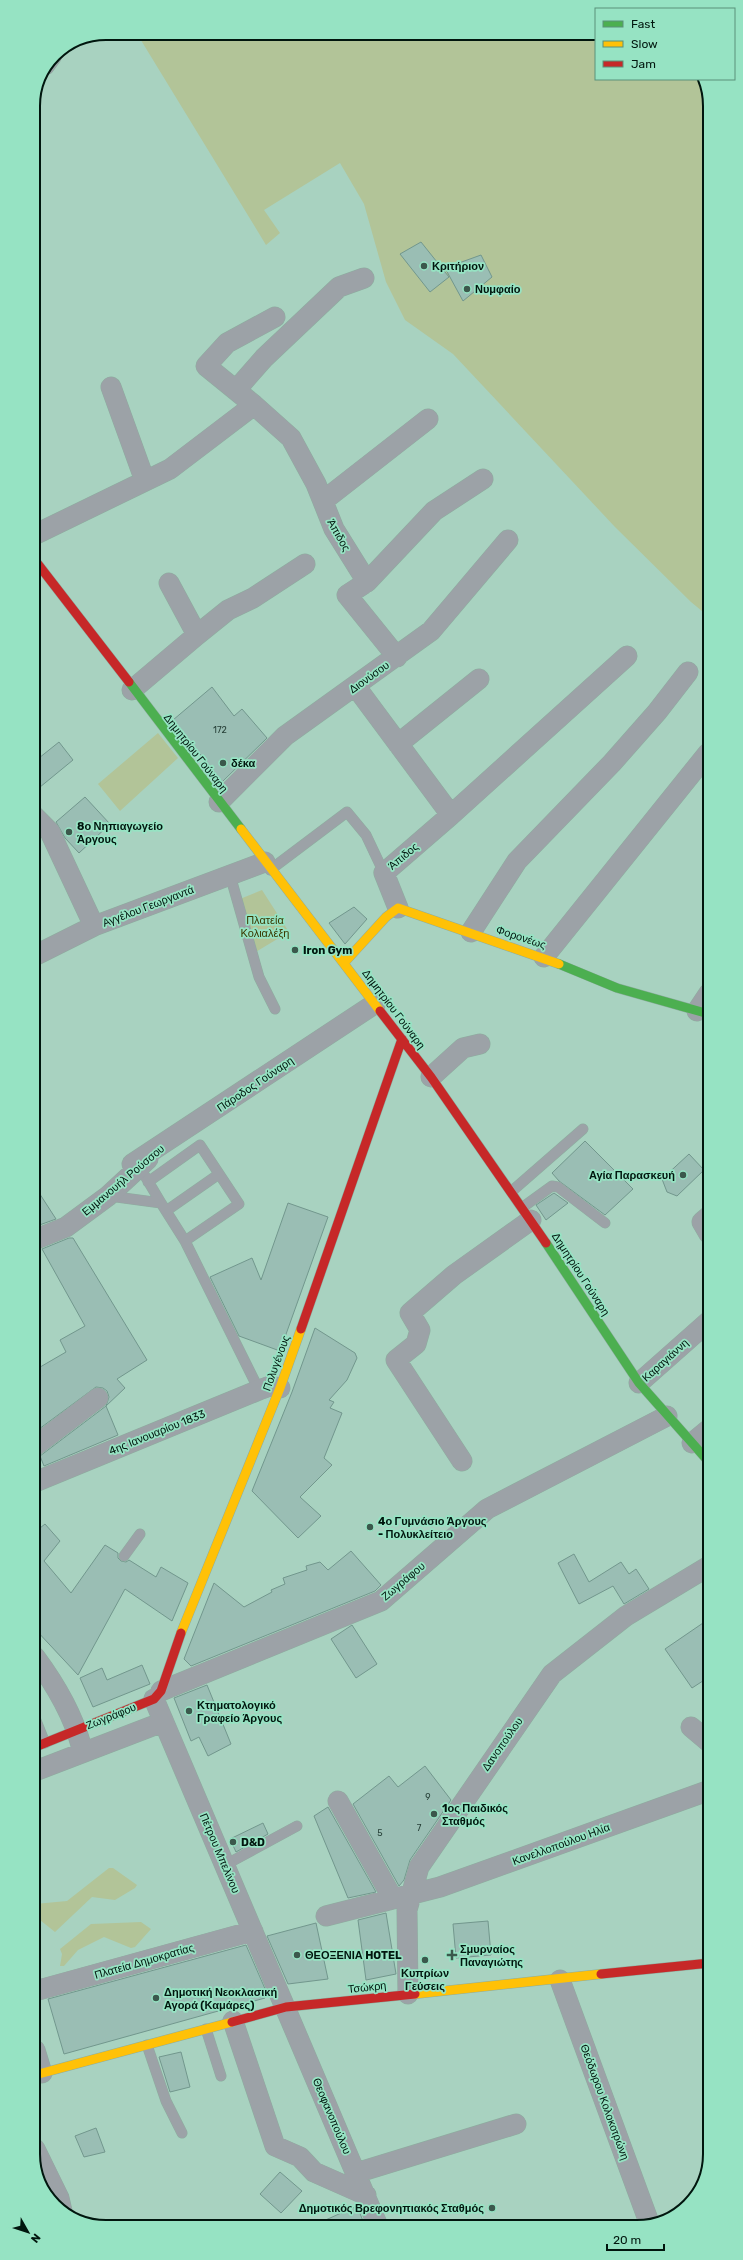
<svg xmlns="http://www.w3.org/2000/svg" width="743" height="2260" viewBox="0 0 743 2260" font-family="Rubik,sans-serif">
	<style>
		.green { fill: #b2c498 }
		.building { fill: #9abeb4; stroke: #72978d }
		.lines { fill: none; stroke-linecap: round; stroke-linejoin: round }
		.lane-casing { stroke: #8dad9f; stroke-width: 11 }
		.street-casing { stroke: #8dad9f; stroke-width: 21 }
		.fast-casing { stroke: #8dad9f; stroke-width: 10 }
		.slow-casing { stroke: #8dad9f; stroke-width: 10 }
		.jam-casing { stroke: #8dad9f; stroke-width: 10 }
		.lane { stroke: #9ca2a7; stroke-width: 10 }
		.street { stroke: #9ca2a7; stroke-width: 20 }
		.fast { stroke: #4caf50; stroke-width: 9 }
		.slow { stroke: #ffc107; stroke-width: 9 }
		.jam { stroke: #c62828; stroke-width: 9 }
		.poi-dot { fill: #3b584c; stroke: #96e3c3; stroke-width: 1.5 }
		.labels { text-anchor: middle; stroke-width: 3.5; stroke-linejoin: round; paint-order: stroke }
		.number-label { font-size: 9px; fill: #274038 }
		.poi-label { font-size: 11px; font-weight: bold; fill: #01160e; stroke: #96e3c3; text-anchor: start }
		.street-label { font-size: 11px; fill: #01160e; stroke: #96e3c3 }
		.park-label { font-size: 11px; fill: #3a3800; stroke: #96e3c3 }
		.rim { fill: none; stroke: #01160e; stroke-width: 2 }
	</style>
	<rect width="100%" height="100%" fill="#a8d2c0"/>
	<path class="green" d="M144 33H596V79H702L708 88V616L691 602 615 527 453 354 405 320 386 282 364 204 340 163 264 210 280 233 266 245 139 37Z
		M158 733 178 758 120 811 98 784Z
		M262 890 289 932 254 953 240 899Z
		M109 1868H113L137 1885 135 1888 115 1900 92 1897 55 1932 35 1916V1904L67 1901Z
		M141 1922 151 1929 135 1947 131 1948 104 1937 78 1950 64 1966H60L62 1954 60 1949 91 1924Z"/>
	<path class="building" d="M421 242 449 277 430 292 400 254Z
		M481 255 492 277 463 301 445 268Z
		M212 687 234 716 242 709 267 738 222 782 173 720Z
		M59 742 73 760 34 792V762Z
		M85 797 110 824 79 853 65 838 56 822Z
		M354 907 367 919 345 944 329 923Z
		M585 1141 633 1189 605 1215 559 1181 552 1173Z
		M689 1154 704 1170 677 1196 667 1192 662 1179Z
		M34 1185 56 1219 34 1227Z
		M554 1193 568 1203 546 1220 536 1205Z
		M288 1203 328 1217 280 1351 239 1336 210 1277 252 1258 261 1280Z
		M69 1238H73L147 1360 117 1379 125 1388 106 1406 109 1397 107 1391 103 1388 96 1387 35 1432V1370L66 1352 60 1340 85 1326 42 1249Z
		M315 1328 355 1353 357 1358 347 1380 329 1400 334 1402 330 1408 342 1413 324 1458 332 1465 300 1497 321 1516 298 1538 252 1491 292 1392Z
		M106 1406 118 1435 44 1466 40 1456Z
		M45 1524 60 1541 44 1561 71 1593 105 1545 118 1553V1558L121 1561 126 1562 129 1560 156 1577 161 1567 188 1583 172 1621 125 1589 78 1675 35 1629V1532Z
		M351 1551 381 1585 375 1591 191 1666 184 1659 214 1583 244 1607 272 1592 271 1590 285 1584 283 1578 307 1570 306 1566 320 1562 328 1570Z
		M574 1554 589 1582 621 1562 629 1574 636 1569 649 1589 624 1604 613 1586 579 1604 558 1563Z
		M703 1623 709 1632V1677L692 1688 665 1649Z
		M352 1625 377 1664 356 1678 331 1639Z
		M142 1665 150 1684 93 1707 80 1678 102 1668 107 1680Z
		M207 1685 231 1744 208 1756 199 1737 191 1741 174 1698Z
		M425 1766 451 1800 410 1860 404 1880 399 1886 353 1804 389 1776 398 1787Z
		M328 1807 376 1892 348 1898 314 1816Z
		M263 1823 268 1834 236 1852 230 1839Z
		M386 1913 396 1974 366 1980 358 1920Z
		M488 1921 491 1955 456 1958 453 1924Z
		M316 1923 328 1979 288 1984 267 1936Z
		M246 1945 266 1991 263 1992 265 1998 64 2054 48 1999Z
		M181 2052 190 2087 170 2092 159 2057Z
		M96 2128 105 2152 84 2157 75 2136Z
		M280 2172 302 2191 281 2213 260 2194Z
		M357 2206 365 2226H312Z"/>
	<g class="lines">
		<defs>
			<path id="lane" d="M48 69 56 58V54
				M270 870 347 812 366 835 384 873
				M230 875 259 977 275 1009
				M145 1176 161 1203
				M148 1182 200 1145 239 1204 185 1241
				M512 1191 583 1129
				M109 1196 161 1203 185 1241 259 1390
				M523 1207 552 1186 558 1187 605 1223
				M166 1211 219 1174
				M124 1556 140 1534
				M35 1718 45 1743
				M225 1865 297 1826
				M206 2029 221 2076
				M147 2045 166 2101 182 2133"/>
			<path id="street" d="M275 317 227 343 206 366 254 405 291 438 316 484 334 529 367 582 347 595 397 657
				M111 387 145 481
				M236 390 264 358 339 287 364 278
				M323 501 428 419
				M34 535 170 469 254 405
				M367 582 434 511 483 479
				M197 635 228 610 253 598 305 564
				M356 687 451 815 384 873 398 908
				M132 690 197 635 169 583
				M398 744 479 679
				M219 802 285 736 431 631 508 540
				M451 815 627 656
				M34 816 50 832 94 926
				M471 932 517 861 612 763 657 712 688 672
				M34 956 94 926 265 862
				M544 957 708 753
				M697 1011 709 993
				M431 1077 463 1048 480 1044
				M132 1164 376 1003
				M709 1216 702 1222 709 1234
				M34 1240 66 1227 108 1196 148 1159
				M639 1383 709 1321
				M692 1443 709 1429
				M35 1446 98 1398
				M462 1461 396 1360 416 1344 420 1330 410 1313 454 1275 531 1220
				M35 1482 259 1390 270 1386 280 1388
				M35 1657C55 1684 72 1712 81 1745
				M161 1691 381 1601 487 1509 667 1416
				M154 1699 378 2226
				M691 1727 710 1743
				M35 1771 163 1722
				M338 1801 393 1899
				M326 1916 440 1887 710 1790
				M560 1980 650 2225
				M35 1991 253 1931
				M408 1994 407 1910 419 1867 552 1674 626 1616 709 1566
				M233 2021 275 2146 300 2157 314 2172 366 2195
				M35 2050 42 2073
				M35 2149 59 2198 62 2211
				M356 2173 516 2124"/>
			<path id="fast" d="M129 682 241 829
				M559 964 617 988 709 1014
				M546 1243 639 1383 709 1462"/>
			<path id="slow" d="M241 829 380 1011
				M344 963 386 917 398 908 559 964
				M181 1633 280 1388 301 1329
				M415 1994 601 1974
				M35 2075 232 2022"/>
			<path id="jam" d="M34 559 129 682
				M380 1011 431 1077 546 1243
				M301 1329 402 1039
				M35 1747 154 1699 161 1691 181 1633
				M601 1974 710 1963
				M232 2022 286 2007 415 1994"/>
		</defs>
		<use href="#lane" class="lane-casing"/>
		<use href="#street" class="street-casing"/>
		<use href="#fast" class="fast-casing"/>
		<use href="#slow" class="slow-casing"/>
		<use href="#jam" class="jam-casing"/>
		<use href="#lane" class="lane"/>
		<use href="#street" class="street"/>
		<use href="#fast" class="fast"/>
		<use href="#slow" class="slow"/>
		<use href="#jam" class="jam"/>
	</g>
	<g class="poi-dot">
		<circle cx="424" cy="266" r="4"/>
		<circle cx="467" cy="289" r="4"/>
		<circle cx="223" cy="763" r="4"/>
		<circle cx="69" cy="832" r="4"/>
		<circle cx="295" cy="950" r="4"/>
		<circle cx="683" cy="1175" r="4"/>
		<circle cx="370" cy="1527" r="4"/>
		<circle cx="189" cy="1711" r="4"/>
		<circle cx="434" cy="1814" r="4"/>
		<circle cx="233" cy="1842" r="4"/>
		<circle cx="297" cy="1955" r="4"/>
		<path d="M450 1949h4v4h4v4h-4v4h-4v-4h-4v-4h4z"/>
		<circle cx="425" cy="1960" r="4"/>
		<circle cx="156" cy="1998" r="4"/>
		<circle cx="492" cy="2208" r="4"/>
	</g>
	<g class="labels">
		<g class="number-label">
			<text x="220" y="733">172</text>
			<text x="428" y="1800">9</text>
			<text x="419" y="1831">7</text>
			<text x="380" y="1836">5</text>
		</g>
		<g class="poi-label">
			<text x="432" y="270">Κριτήριον</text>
			<text x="475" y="293">Νυμφαίο</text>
			<text x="231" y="767">δέκα</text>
			<text x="77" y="830">8ο Νηπιαγωγείο<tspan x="77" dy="13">Άργους</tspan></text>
			<text x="303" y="954">Iron Gym</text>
			<text x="675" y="1179" text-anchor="end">Αγία Παρασκευή</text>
			<text x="378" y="1525">4ο Γυμνάσιο Άργους<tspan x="378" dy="13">- Πολυκλείτειο</tspan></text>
			<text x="197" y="1709">Κτηματολογικό<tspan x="197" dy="13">Γραφείο Άργους</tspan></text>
			<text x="442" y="1812">1ος Παιδικός<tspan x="442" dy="13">Σταθμός</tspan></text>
			<text x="241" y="1846">D&amp;D</text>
			<text x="460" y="1953">Σμυρναίος<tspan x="460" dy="13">Παναγιώτης</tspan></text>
			<text x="305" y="1959">ΘΕΟΞΕΝΙΑ HOTEL</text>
			<text x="425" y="1977" text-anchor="middle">Κυπρίων<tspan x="425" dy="13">Γεύσεις</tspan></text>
			<text x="164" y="1996">Δημοτική Νεοκλασική<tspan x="164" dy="13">Αγορά (Καμάρες)</tspan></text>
			<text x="484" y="2212" text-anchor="end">Δημοτικός Βρεφονηπιακός Σταθμός</text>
		</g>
		<g class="street-label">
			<text transform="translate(339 535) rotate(61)" y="4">Άπιδος</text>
			<text transform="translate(369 677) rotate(-36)" y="4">Διονύσου</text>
			<text transform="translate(196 753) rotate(52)" y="4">Δημητρίου Γούναρη</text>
			<text transform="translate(403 856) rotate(-40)" y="4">Άπιδος</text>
			<text transform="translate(148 906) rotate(-21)" y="4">Αγγέλου Γεωργαντά</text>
			<text transform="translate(521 937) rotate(18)" y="4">Φορονέως</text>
			<text transform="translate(394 1009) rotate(53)" y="4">Δημητρίου Γούναρη</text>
			<text transform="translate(255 1084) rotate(-34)" y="4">Πάροδος Γούναρη</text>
			<text transform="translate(123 1180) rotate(-40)" y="4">Εμμανουήλ Ρούσσου</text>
			<text transform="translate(581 1274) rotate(57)" y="4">Δημητρίου Γούναρη</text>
			<text transform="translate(665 1360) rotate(-42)" y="4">Καραγιάννη</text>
			<text transform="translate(276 1363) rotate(-70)" y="4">Πολυγένους</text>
			<text transform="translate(157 1432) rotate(-22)" y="4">4ης Ιανουαρίου 1833</text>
			<text transform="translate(403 1581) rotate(-40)" y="4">Ζωγράφου</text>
			<text transform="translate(111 1716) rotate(-22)" y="4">Ζωγράφου</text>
			<text transform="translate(502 1744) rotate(-55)" y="4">Δανοπούλου</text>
			<text transform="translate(561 1844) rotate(-20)" y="4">Κανελλοπούλου Ηλία</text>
			<text transform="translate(220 1853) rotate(67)" y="4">Πέτρου Μπελίνου</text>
			<text transform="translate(144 1961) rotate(-16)" y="4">Πλατεία Δημοκρατίας</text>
			<text transform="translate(367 1987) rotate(-6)" y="4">Τσώκρη</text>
			<text transform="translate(605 2102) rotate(70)" y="4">Θεόδωρου Κολοκοτρώνη</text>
			<text transform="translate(332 2116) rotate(67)" y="4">Θεοφανοπούλου</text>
		</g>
		<g class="park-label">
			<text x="265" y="924">Πλατεία<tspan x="265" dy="13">Κολιαλέξη</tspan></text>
		</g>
	</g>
	<path d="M0 0H743V2260H0ZM106 40H637A66 66 0 0 1 703 106V2154A66 66 0 0 1 637 2220H106A66 66 0 0 1 40 2154V106A66 66 0 0 1 106 40Z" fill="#96e3c3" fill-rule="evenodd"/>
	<path class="rim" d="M106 40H637A66 66 0 0 1 703 106V2154A66 66 0 0 1 637 2220H106A66 66 0 0 1 40 2154V106A66 66 0 0 1 106 40Z"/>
	<rect x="595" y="8" width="140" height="72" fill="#96e3c3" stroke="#5a917b"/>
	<rect x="603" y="21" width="20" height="6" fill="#4caf50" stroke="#5a917b"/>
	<text x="631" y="28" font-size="12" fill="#01160e">Fast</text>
	<rect x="603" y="41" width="20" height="6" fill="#ffc107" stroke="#5a917b"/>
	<text x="631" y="48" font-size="12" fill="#01160e">Slow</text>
	<rect x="603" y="61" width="20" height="6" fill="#c62828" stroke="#5a917b"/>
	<text x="631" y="68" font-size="12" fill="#01160e">Jam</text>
	<g transform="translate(28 2232) rotate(129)" stroke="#96e3c3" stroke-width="3" paint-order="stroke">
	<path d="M0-3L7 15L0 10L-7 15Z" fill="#01160e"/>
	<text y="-6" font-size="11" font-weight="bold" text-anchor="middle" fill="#01160e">N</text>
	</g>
	<path d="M607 2244v6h57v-6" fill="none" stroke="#01160e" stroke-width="2"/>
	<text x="613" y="2244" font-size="12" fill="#01160e" stroke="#96e3c3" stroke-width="3" paint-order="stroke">20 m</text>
</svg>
